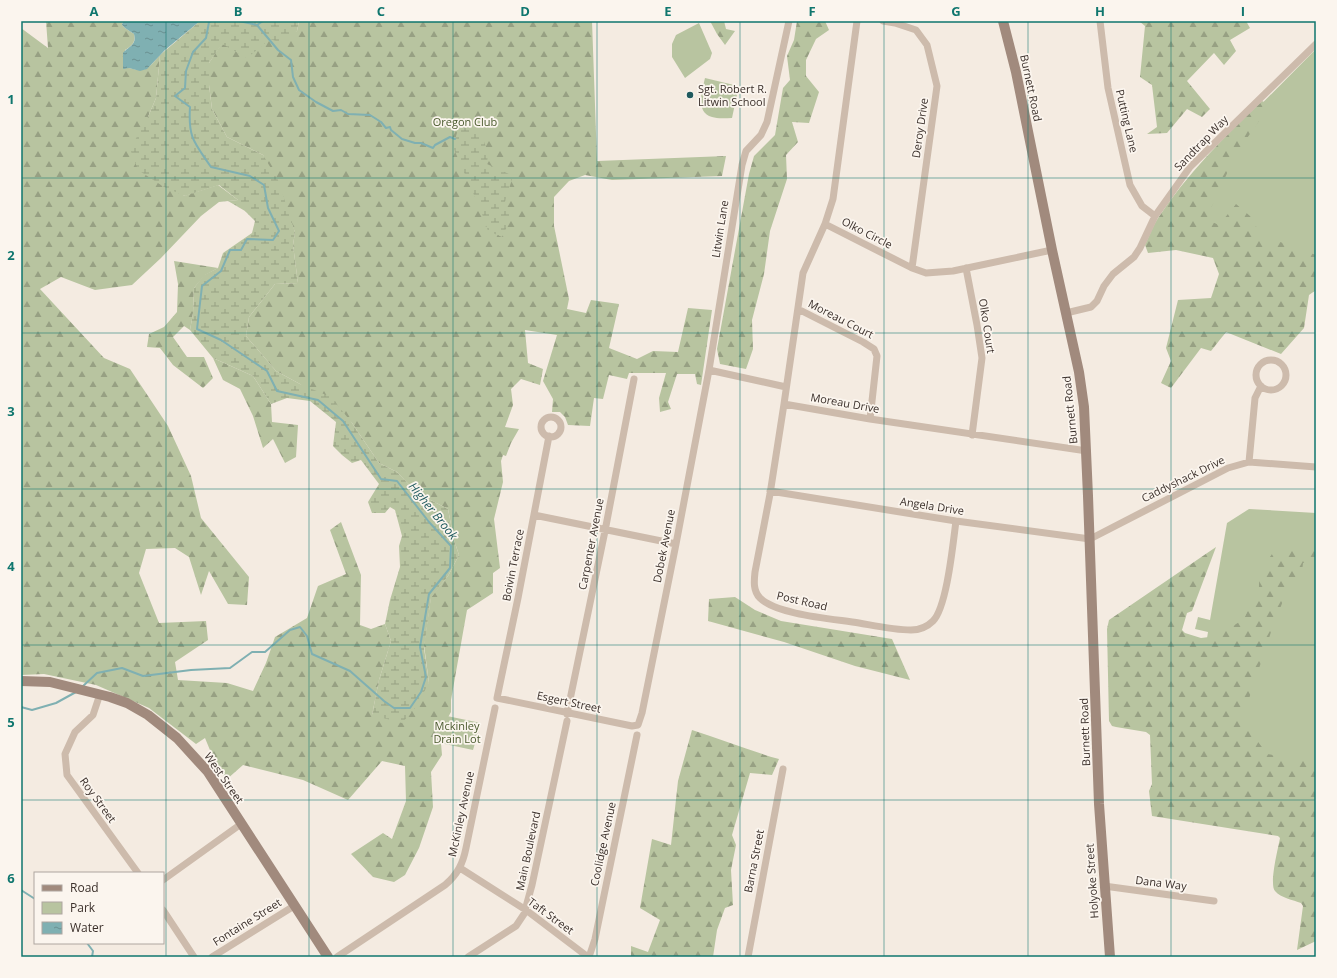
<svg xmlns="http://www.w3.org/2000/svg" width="1337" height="978" viewBox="0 0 1337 978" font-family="'Open Sans',sans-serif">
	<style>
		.green { fill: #b8c4a0 }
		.forest { fill: url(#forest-firs) }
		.wetland { fill: url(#wetland-marsh) }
		.water { fill: url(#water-ripples) }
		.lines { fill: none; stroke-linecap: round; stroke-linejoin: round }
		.stream { stroke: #7fb0b2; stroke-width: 2 }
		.minor { stroke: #cdbbac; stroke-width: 7 }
		.secondary { stroke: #a18a7d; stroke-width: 10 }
		.grid { fill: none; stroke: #0f766e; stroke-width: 1; stroke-opacity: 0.55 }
		.poi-dot { fill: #1f5a5e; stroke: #fbf5ee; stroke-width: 1.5 }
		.labels { text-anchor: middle; stroke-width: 3.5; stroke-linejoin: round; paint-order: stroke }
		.street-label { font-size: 11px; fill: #3b302b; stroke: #fbf5ee }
		.poi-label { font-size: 11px; fill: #3b302b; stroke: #fbf5ee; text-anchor: start }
		.park-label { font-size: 11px; fill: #4a5a2e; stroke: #fbf5ee }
		.water-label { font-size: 12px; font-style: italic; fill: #1f5a5e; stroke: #fbf5ee }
		.neatline { fill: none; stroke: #0f766e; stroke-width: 1.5 }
		.grid-label { font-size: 13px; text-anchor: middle; font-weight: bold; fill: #0f766e }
	</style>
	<defs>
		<pattern id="forest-firs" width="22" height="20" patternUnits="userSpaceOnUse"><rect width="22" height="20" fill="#b8c4a0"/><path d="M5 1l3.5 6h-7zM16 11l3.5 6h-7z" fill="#97a083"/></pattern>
		<pattern id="wetland-marsh" width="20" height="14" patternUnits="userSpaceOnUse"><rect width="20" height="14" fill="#b8c4a0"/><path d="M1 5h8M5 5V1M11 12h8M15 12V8" fill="none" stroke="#97a083"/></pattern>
		<pattern id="water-ripples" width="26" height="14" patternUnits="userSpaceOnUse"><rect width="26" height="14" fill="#7fb0b2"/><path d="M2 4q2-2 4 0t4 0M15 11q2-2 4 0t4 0" fill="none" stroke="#699091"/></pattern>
	</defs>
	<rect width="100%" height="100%" fill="#f4ebe1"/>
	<path class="green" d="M699 23 712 53 710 59 685 78 672 57V44L676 35Z
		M1316 49V269L1205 238 1196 170Z
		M705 78 734 85 738 90 732 118C726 118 718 119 712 117 695 112 702 91 705 78Z
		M1249 509 1316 513V843L1294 839 1204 657 1208 632 1195 629 1198 617 1210 620 1227 523Z
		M447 716 481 723 473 750 431 741Z"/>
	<path class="forest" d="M46 21H123L122 25 125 28 134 34C136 42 132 46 125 50L129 68C147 73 148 68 160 55L156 98 148 117 184 196 218 185 238 200 219 202 201 216 161 258 132 285 95 290 61 277 40 289 104 358 130 369 168 426 191 476 201 518 249 577 247 605 228 604 209 571 201 595 189 557 175 548 146 549 139 573 159 623 206 621 208 640 175 662 178 680 227 683 253 691 266 663 275 637 307 618 318 586 346 574 330 530 341 522 361 575 360 625 371 629 385 624 391 641 379 680 372 715 429 683 424 645 431 597 448 576 459 555 454 540 448 509 417 493 397 472 379 463 352 423 300 384 276 371 246 336 249 317 275 284 298 283 293 245 295 232 263 155 227 137 212 109 209 85V63L222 43 270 39 297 31 299 21H592L597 161 726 156 722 176 612 180 585 175 569 181 554 197V226L569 299 567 309 586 313 591 300 619 304 609 348 637 359 653 351 678 352 688 308 712 310 701 385 697 384 695 374H677L668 402 671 409 660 412 659 398 666 373H629L627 379 609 375 603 399 594 398 590 426 568 425 565 417 560 412H552L553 399 543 381 557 335 525 330 528 363 543 369 540 385 521 379 511 389 513 405 505 427 519 429 511 443 506 456 503 455 501 461 503 482 494 519 500 568 493 573V593L467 610 451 700V712L440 732 442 755 431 772 433 807 419 848 405 875 394 882 373 877 351 854 383 833 392 839 406 801 405 766 382 761 348 800 303 780 243 765 226 780 212 755 205 738 196 744 149 708 96 685 44 674 21 675V28L48 48Z
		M710 21H724L726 29 735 31 725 45 717 34Z
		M797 21H825L829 30 816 39 806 60V76L819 92 809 123 792 122 798 142 786 155 787 179 770 231 764 274 752 320 753 349 746 369 720 364 717 349 749 174 754 156 775 135 783 88 790 80 787 56 794 40Z
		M1139 21H1246L1250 28 1230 40 1236 51 1224 65 1214 53 1187 81 1210 109 1202 117 1187 109 1167 133 1147 134 1157 127 1152 85 1140 77 1145 26Z
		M1262 101 1270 105 1236 154 1210 210V221L1219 225 1236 204 1250 216 1261 235 1316 255V290L1309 295 1304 328 1281 354 1226 332 1211 351 1201 348 1171 388 1161 383 1171 361 1166 348 1178 300 1211 298 1219 274 1213 258 1176 250 1148 253 1145 245C1149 236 1153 226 1158 218 1187 174 1224 137 1262 101Z
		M174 261 218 268 205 275 194 288 193 313 190 330 184 326 173 337 187 357H204L213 378 203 388 173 365 160 348 147 347 149 334 164 327 177 312 178 284Z
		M213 358 253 376 271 404 272 422 298 425 296 457 285 463 273 439 263 448 253 416 240 389 223 380Z
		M1216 547 1192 611 1187 613 1182 630 1185 633 1201 638 1217 636 1244 619 1250 605 1260 600C1257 580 1260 571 1272 554L1311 548 1316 551V560L1315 561 1303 563 1302 572 1299 574 1286 593 1271 632 1242 720 1267 754 1308 760 1316 757V941L1297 950 1303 906 1301 903C1293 900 1281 898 1275 891 1269 884 1278 849 1280 838L1278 836 1152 816 1149 791 1152 784 1150 735 1146 732 1116 727 1112 726 1109 721 1107 629 1109 620Z
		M735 597 755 610 781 621 892 639 910 680 855 666 784 642 708 621 709 599Z
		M692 730C721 739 750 751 779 759L772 775 750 773 732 835 736 845 731 870 733 905 725 908 717 930 713 957H631V946L648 952 660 920 640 908 652 839 671 845 678 781Z"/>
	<path class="wetland" d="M200 21H299L297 31 281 43 270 39 247 58 222 44 209 63V85L212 109 227 137 263 155 278 180 295 232 293 245 298 283 275 284 249 317 246 336 276 371 300 384 331 397 352 423 379 463 397 472 417 493 448 509 454 540 459 555 448 576 431 598 424 648 429 683 415 708 402 723 372 715 379 680 391 641 385 624 390 600 400 567 399 546 402 536 395 510 390 507 385 513H372L368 502 379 484 361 460 352 463 342 455 333 446 336 422 310 401 287 398 271 404 253 376 213 358 190 330 193 313 194 288 204 275 218 268 223 253 252 233 255 221 245 211 228 201 238 200 219 185 185 196 164 187 138 170 130 149 148 117 156 98 160 55Z
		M478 124 488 153 487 164 513 176 503 208 512 216 502 237 488 231 481 211 453 147 458 129Z"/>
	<path class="water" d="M123 21H200L165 50 147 69 140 71 129 68 123 69V53C129 46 137 45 134 34L125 28 122 25Z"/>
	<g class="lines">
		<path class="stream" d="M239 21 257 25 263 21
			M257 25 278 50 291 60 293 77 299 90 316 102 333 111 341 110 348 114 370 115 381 122 386 128 390 127 391 130 402 139 415 143H421L433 148 435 145 450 137 455 139
			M82 687 97 673 122 668 143 676 191 670 230 668 252 652H265L290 630 300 627 307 636 312 654 350 671 384 701 394 708H410L421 692 426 677 420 647 429 594 450 568 451 546 429 522 397 481 381 479 343 421 318 400 277 391 267 371 221 340 197 329 202 286 221 271 230 250H241L247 239 273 240 279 231 268 208 264 185 250 176 211 167C194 142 188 138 190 107L175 96 185 88 186 71 193 52 206 38 209 22 211 21
			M21 707 32 710 56 703 76 692
			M21 890 35 899
			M87 943 93 951 92 957"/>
		<path class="minor" d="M857 21 833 199 825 224 912 268 926 273 953 271 1052 250
			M883 21 895 23 916 30 927 45 937 86 912 268
			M1100 21 1108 88 1130 185 1142 206 1155 216
			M825 224 803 273 784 404 870 419 1087 451
			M966 268 977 325 982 358 972 435
			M798 309 863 342 874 349 877 356 870 419
			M1066 313 1091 307 1097 301 1104 286 1113 274 1134 257 1140 248 1155 216 1190 167 1316 44
			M1256 375a15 15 0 1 1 30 0a15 15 0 1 1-30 0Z
			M786 387 709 370 742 165 746 151 761 135 767 122 789 21
			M784 404 770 494 755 572C754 581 753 591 760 598 777 615 835 619 859 623 876 626 894 630 911 630 919 630 927 627 933 621 947 607 953 543 956 521
			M541 427a10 10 0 1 1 20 0a10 10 0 1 1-20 0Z
			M549 436 518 598 497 698 632 726 638 725 642 713 676 544 709 370
			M1249 462 1255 398 1261 386
			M770 491 956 521 1090 539 1228 468 1249 462 1316 467
			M534 515 676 544
			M100 694 93 715 75 732 65 754 67 775 138 873
			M567 714 605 531 634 379
			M460 868 526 910 588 957
			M163 880 241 824
			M1104 886 1214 901
			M163 910 194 957
			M212 957 294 906
			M337 957 445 885C458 874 463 863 466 848L495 708
			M468 957 516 926 524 914 532 885 567 721
			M589 957 595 939 637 735
			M748 957 783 769"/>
		<path class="secondary" d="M1003 21 1016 72 1052 250 1079 372 1084 407 1088 496 1099 804 1110 957
			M21 681 50 682 110 697 127 703 148 715 177 738 208 772 328 957"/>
	</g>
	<path class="grid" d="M166 21V957M309 21V957M453 21V957M597 21V957M740 21V957M884 21V957M1028 21V957M1171 21V957M21 178H1316M21 333H1316M21 489H1316M21 645H1316M21 800H1316"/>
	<circle class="poi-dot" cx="690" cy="95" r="4"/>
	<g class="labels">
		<g class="street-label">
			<text transform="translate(1031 88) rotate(78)" y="4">Burnett Road</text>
			<text transform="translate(1127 121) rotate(77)" y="4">Putting Lane</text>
			<text transform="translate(920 128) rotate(-82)" y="4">Deroy Drive</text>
			<text transform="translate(1201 143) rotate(-46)" y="4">Sandtrap Way</text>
			<text transform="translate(720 229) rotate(-81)" y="4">Litwin Lane</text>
			<text transform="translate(867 233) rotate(27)" y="4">Olko Circle</text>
			<text transform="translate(841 319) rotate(27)" y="4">Moreau Court</text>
			<text transform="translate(987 326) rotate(81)" y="4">Olko Court</text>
			<text transform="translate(845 403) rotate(10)" y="4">Moreau Drive</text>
			<text transform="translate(1070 410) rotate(-96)" y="4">Burnett Road</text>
			<text transform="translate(1183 479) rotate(-26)" y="4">Caddyshack Drive</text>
			<text transform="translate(932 506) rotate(9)" y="4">Angela Drive</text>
			<text transform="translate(591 544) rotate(-79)" y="4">Carpenter Avenue</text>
			<text transform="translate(664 546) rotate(-79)" y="4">Dobek Avenue</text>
			<text transform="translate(513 565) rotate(-79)" y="4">Boivin Terrace</text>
			<text transform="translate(802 601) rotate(13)" y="4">Post Road</text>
			<text transform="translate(569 702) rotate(12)" y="4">Esgert Street</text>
			<text transform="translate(1085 732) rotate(-92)" y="4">Burnett Road</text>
			<text transform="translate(224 778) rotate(55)" y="4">West Street</text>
			<text transform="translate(98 800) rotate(54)" y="4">Roy Street</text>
			<text transform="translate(461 814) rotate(-78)" y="4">McKinley Avenue</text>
			<text transform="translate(603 844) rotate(-78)" y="4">Coolidge Avenue</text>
			<text transform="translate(528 851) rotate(-78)" y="4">Main Boulevard</text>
			<text transform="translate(754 861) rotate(-79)" y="4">Barna Street</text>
			<text transform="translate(1092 881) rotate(-94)" y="4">Holyoke Street</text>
			<text transform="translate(1161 883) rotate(7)" y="4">Dana Way</text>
			<text transform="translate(551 916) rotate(36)" y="4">Taft Street</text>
			<text transform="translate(247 922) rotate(-32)" y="4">Fontaine Street</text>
		</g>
		<g class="poi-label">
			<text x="698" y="93">Sgt. Robert R.<tspan x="698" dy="13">Litwin School</tspan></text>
		</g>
		<g class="park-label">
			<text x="465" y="126">Oregon Club</text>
			<text x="457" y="730">Mckinley<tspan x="457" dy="13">Drain Lot</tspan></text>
		</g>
		<g class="water-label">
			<text transform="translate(433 511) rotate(51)" y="4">Higher Brook</text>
		</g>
	</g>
	<rect width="1337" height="978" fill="none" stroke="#fbf5ee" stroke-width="44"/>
	<rect x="34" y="872" width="130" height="72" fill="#fbf5ee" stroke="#aea6a0"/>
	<rect x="42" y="885" width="20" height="6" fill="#a18a7d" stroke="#aea6a0"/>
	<text x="70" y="892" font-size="12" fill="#3b302b">Road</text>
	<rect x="42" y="902" width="20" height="12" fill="#b8c4a0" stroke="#aea6a0"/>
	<text x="70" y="912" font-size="12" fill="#3b302b">Park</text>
	<rect x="42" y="922" width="20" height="12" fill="url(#water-ripples)" stroke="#aea6a0"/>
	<text x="70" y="932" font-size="12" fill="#3b302b">Water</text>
	<rect x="22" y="22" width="1293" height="934" class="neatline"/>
	<g class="grid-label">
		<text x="94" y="16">A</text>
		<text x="238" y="16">B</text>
		<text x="381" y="16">C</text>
		<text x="525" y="16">D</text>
		<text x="668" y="16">E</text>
		<text x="812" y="16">F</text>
		<text x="956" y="16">G</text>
		<text x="1100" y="16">H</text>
		<text x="1243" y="16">I</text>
		<text x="11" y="104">1</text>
		<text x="11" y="260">2</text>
		<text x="11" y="416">3</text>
		<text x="11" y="571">4</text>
		<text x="11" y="727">5</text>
		<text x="11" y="883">6</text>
	</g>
</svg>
